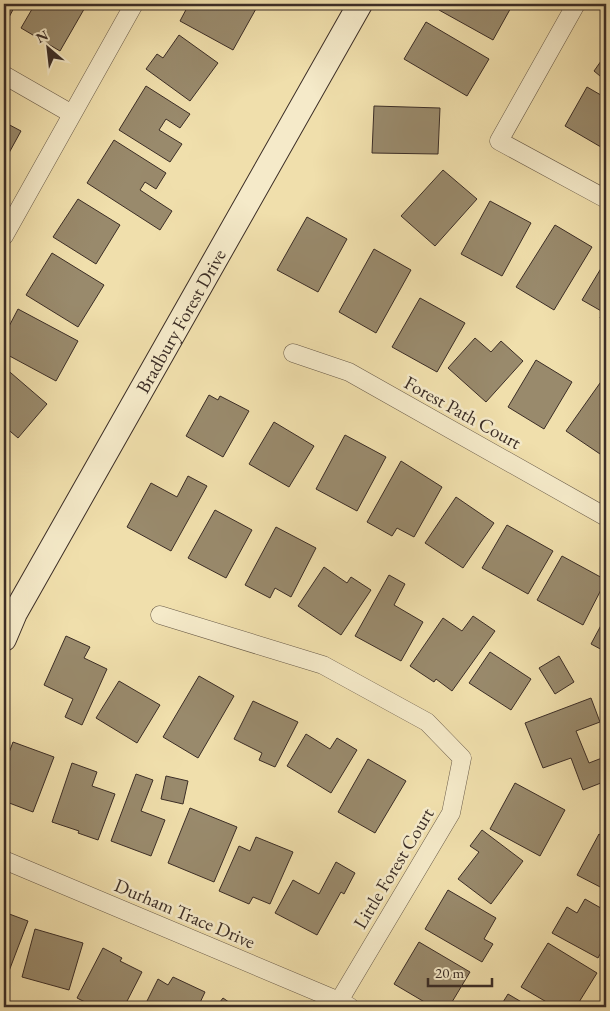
<svg xmlns="http://www.w3.org/2000/svg" width="610" height="1011" viewBox="0 0 610 1011" font-family="'EB Garamond',serif">
	<style>
		.building { fill: #998a6c; stroke: #3b2d26 }
		.lines { fill: none; stroke-linecap: round; stroke-linejoin: round }
		.street-casing { stroke: #685a48; stroke-width: 19 }
		.secondary-casing { stroke: #3b2d26; stroke-width: 26 }
		.street { stroke: #f5eac9; stroke-width: 18 }
		.secondary { stroke: #f5eac9; stroke-width: 24 }
		.labels { text-anchor: middle; stroke-width: 5; stroke-linejoin: round; paint-order: stroke }
		.street-label { font-size: 19px; fill: #3b2d26; stroke: #f5eac9 }
	</style>
	<rect width="100%" height="100%" fill="#f0dfac"/>
	<filter id="stains"><feTurbulence type="fractalNoise" baseFrequency=".004" numOctaves="4"/><feColorMatrix values="0 0 0 0 .2 0 0 0 0 .09 0 0 0 0 .02 0 0 0 .5 -.17"/></filter>
	<radialGradient id="worn" r=".72"><stop offset=".6" stop-color="#630" stop-opacity="0"/><stop offset="1" stop-color="#630" stop-opacity=".3"/></radialGradient>
	<path class="building" d="M4 4H16L7 21 4 19Z
		M35 4H87L60 51 21 28Z
		M189 4H251L257 7 233 50 180 21Z
		M443 4H513L493 40 439 10Z
		M426 22 489 59 467 96 404 59Z
		M179 35 218 63 190 101 146 69 157 54 163 58Z
		M606 54V81L594 71Z
		M146 86 190 114 180 128 166 119 159 130 182 144 170 162 119 130Z
		M587 87 606 98V150L565 126Z
		M374 106 440 108 438 154 372 153Z
		M4 122 21 131 4 162Z
		M114 140 166 173 156 189 145 182 140 190 172 211 160 230 87 183Z
		M443 170 477 199 435 246 401 216Z
		M78 199 120 225 96 264 53 237Z
		M490 201 531 223 502 276 461 254Z
		M307 217 347 239 318 292 277 270Z
		M555 225 592 247 554 310 516 287Z
		M374 249 411 270 376 333 339 312Z
		M52 253 104 285 78 327 26 295Z
		M606 260V321L600 318 603 312 582 300Z
		M420 298 465 323 437 372 392 347Z
		M18 309 78 341 56 381 4 353V336Z
		M475 338 491 352 501 341 523 361 486 402 448 368Z
		M536 360 572 382 544 429 508 407Z
		M4 367 47 404 18 438 4 426Z
		M605 376 606 451 603 456 566 431Z
		M209 395 218 400 220 396 249 411 223 457 186 436Z
		M274 422 314 446 289 487 249 464Z
		M345 435 386 457 357 511 316 489Z
		M401 461 442 487 414 537 397 528 392 536 367 522Z
		M188 476 207 486 171 551 127 527 151 483 177 497Z
		M456 497 494 523 463 568 425 543Z
		M215 510 252 530 226 578 188 558Z
		M507 525 553 551 528 594 482 568Z
		M276 527 316 548 291 597 275 588 270 598 245 585Z
		M562 556 606 580 583 625 537 600Z
		M324 567 347 583 351 577 371 590 341 635 298 606Z
		M389 575 405 584 394 605 423 622 401 661 355 636Z
		M473 616 495 631 452 691 436 679 434 682 410 666 443 618 462 631Z
		M606 616V652L591 644Z
		M66 636 90 647 84 658 107 669 82 725 65 717 73 699 44 685Z
		M490 652 531 679 511 710 469 683Z
		M559 656 574 682 555 694 539 668Z
		M199 676 234 696 198 758 163 737Z
		M119 681 160 705 137 743 96 718Z
		M591 698 600 722 576 731 589 763 602 758 606 769V781L583 790 571 758 543 768 525 723Z
		M253 701 298 722 275 767 259 760 262 753 234 739Z
		M306 734 330 749 337 738 357 750 331 793 287 766Z
		M13 742 54 757 33 812 4 801V766Z
		M368 759 406 781 375 833 338 812Z
		M72 763 97 772 92 786 115 794 98 840 78 833 79 831 52 822Z
		M136 774 153 780 141 811 165 820 151 856 111 841Z
		M166 776 188 781 183 804 161 799Z
		M515 783 565 810 540 856 490 829Z
		M190 808 237 827 214 882 168 863Z
		M482 830 523 861 491 904 458 879 479 852 470 846Z
		M599 834 606 838V890L577 875Z
		M256 837 293 852 270 904 253 897 249 904 219 891 239 846 250 851Z
		M336 862 355 873 344 894 341 892 317 935 275 913 293 880 319 894Z
		M448 890 496 918 484 939 493 944 482 962 425 929Z
		M585 899 606 911V943L598 958 552 933 567 907 577 913Z
		M4 912 28 921 6 979 4 978Z
		M35 929 83 943 69 990 22 977Z
		M419 942 470 972 449 1007H433L394 984Z
		M548 943 597 973 576 1007H555L521 987Z
		M103 948 122 958 120 961 142 972 124 1007H95L77 998Z
		M173 977 205 992 198 1007H144L158 979 168 985Z
		M508 994 530 1007H500Z
		M223 998 236 1007H216Z"/>
	<g class="lines">
		<defs>
			<path id="street" d="M576 4 499 141 606 199
				M4 75 72 114
				M4 236 134 4
				M293 353 349 372 606 517
				M160 615 323 665 427 722 462 758 451 813 339 1001
				M4 860 339 1001 350 1007"/>
			<g id="secondary">
				<path id="s1" d="M4 639 15 613 360 4"/>
			</g>
		</defs>
		<use href="#street" class="street-casing"/>
		<use href="#secondary" class="secondary-casing"/>
		<use href="#street" class="street"/>
		<use href="#secondary" class="secondary"/>
	</g>
	<g class="labels">
		<g class="street-label">
			<text dy="7" stroke="none"><textPath href="#s1" startOffset="364">Bradbury Forest Drive</textPath></text>
			<text transform="translate(463 412) rotate(29)" y="7">Forest Path Court</text>
			<text transform="translate(393 868) rotate(-59)" y="7">Little Forest Court</text>
			<text transform="translate(185 913) rotate(23)" y="7">Durham Trace Drive</text>
		</g>
	</g>
	<rect width="610" height="1011" fill="none" stroke="#f0dfac" stroke-width="20"/>
	<rect x="5" y="5" width="600" height="1001" fill="none" stroke="#3b2d26" stroke-width="2.5"/>
	<rect x="10" y="10" width="590" height="991" fill="none" stroke="#3b2d26"/>
	<g transform="translate(48 48) rotate(332)" stroke="#f5eac9" stroke-width="4" paint-order="stroke">
	<path d="M0-4L9 19L0 12L-9 19Z" fill="#3b2d26"/>
	<text y="-8" font-size="14" font-weight="bold" text-anchor="middle" fill="#3b2d26">N</text>
	</g>
	<path d="M428 978v8h64v-8" fill="none" stroke="#3b2d26" stroke-width="2.5"/>
	<text x="435" y="978" font-size="15" fill="#3b2d26" stroke="#f5eac9" stroke-width="4" paint-order="stroke">20 m</text>
	<rect width="100%" height="100%" filter="url(#stains)"/>
	<rect width="100%" height="100%" fill="url(#worn)"/>
</svg>
